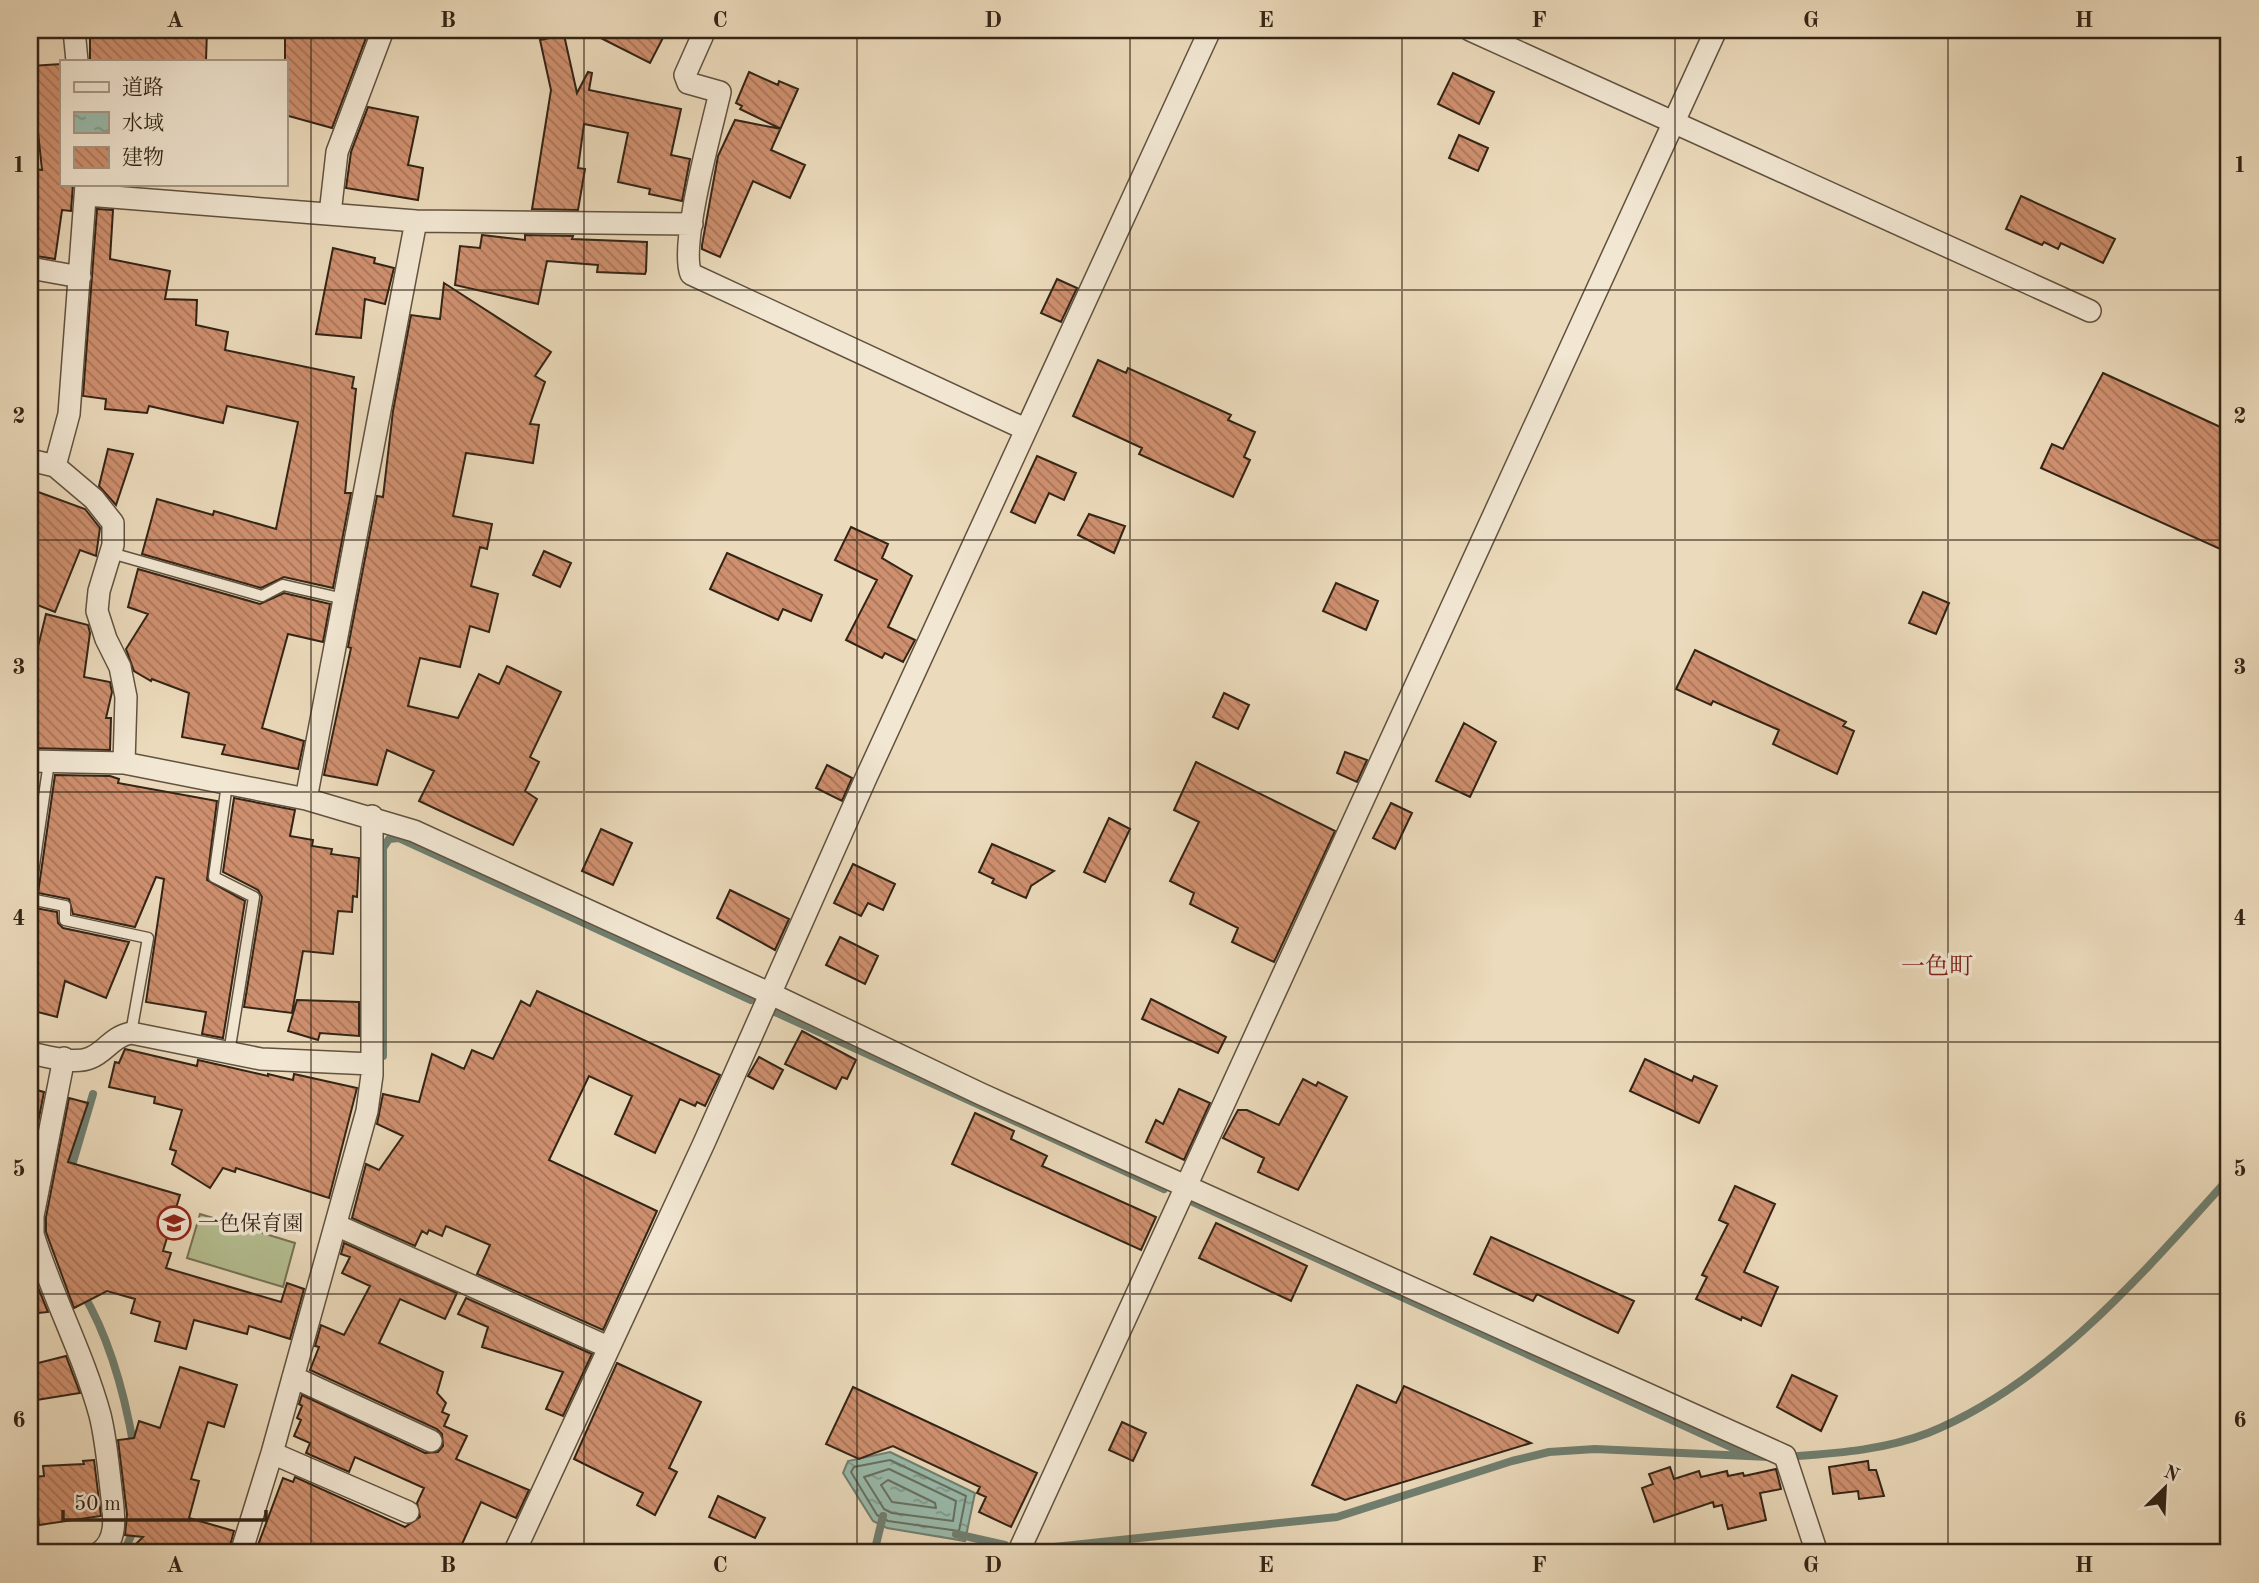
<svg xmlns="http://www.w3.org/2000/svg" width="2259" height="1583" viewBox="0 0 2259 1583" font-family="'Old Standard TT','Noto Serif JP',serif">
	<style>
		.park { fill: #b5c092; stroke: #747254; stroke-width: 2 }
		.water { fill: url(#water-ripples); stroke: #707f70; stroke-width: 2 }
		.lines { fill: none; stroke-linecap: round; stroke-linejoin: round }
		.shore { stroke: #667061; stroke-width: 2 }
		.stream { stroke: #707f70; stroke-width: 8 }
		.building { fill: url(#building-back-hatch); stroke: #332416; stroke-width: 2 }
		.lane-casing { stroke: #61523f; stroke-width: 13 }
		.street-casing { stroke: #61523f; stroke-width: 24 }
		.lane { stroke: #f2e7d3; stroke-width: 10 }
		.street { stroke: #f2e7d3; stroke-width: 21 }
		.grid { fill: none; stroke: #332416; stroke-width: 2; stroke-opacity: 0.55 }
		.labels { text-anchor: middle; stroke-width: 7; stroke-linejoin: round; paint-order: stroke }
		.poi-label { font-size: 21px; fill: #332416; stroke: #f2e7d3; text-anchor: start }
		.quarter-label { font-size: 24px; fill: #7a1f14; stroke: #f2e7d3 }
		.neatline { fill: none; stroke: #332416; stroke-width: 2.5 }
		.grid-label { font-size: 23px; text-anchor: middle; font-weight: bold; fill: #332416 }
	</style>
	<defs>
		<pattern id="water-ripples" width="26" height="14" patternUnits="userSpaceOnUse" patternTransform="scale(1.75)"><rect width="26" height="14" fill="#99bbac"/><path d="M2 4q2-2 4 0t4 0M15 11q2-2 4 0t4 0" fill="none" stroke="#7d988b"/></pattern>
		<pattern id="building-back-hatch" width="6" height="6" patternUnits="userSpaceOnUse" patternTransform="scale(1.75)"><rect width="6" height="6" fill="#cf906f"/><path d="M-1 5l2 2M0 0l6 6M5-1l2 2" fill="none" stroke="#a9755a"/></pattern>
	</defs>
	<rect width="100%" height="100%" fill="#ebdabb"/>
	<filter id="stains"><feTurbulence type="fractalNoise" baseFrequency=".00286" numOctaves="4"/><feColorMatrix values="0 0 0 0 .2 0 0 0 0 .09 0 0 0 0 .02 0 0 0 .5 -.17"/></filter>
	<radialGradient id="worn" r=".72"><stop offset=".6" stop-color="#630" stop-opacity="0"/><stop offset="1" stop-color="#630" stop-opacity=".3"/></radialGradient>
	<path class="park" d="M200 1214 295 1243 283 1287 187 1258Z"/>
	<path class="water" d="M890 1452 975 1493 965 1541 887 1528 873 1521 843 1473 848 1461Z"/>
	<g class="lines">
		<path class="shore" d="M890 1460 966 1496 959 1531 888 1521 877 1515 851 1472 854 1467Z
			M889 1469 956 1501 953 1521 892 1513 884 1509 864 1477Z
			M888 1480 935 1503 936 1508 892 1502 881 1485Z"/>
		<path class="stream" d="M775 1012 1164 1189
			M383 1056V848L389 839 399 838 751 1000
			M70 1172 93 1094
			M1193 1202 1744 1453
			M82 1292C110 1338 125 1396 134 1448
			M1798 1456C1841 1453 1887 1449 1928 1433 2049 1384 2144 1272 2229 1178
			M956 1534 1005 1545
			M1035 1549 1337 1517 1512 1461 1549 1452 1595 1449 1769 1457
			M117 1553 127 1545 135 1527
			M874 1553 883 1516"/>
	</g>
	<path class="building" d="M90 30H207L206 61H90Z
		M285 30H369L332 128 285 115Z
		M585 30H667L650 63Z
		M564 35 577 93 588 72 592 73 589 90 681 109 671 155 690 159 682 201 649 194 650 189 618 182 628 133 584 124 578 168 585 169 578 210 532 209 551 90 540 40Z
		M61 64V184H73L71 211 62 210 55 259 30 255V168L42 170 31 66Z
		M749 72 778 85 779 81 798 89 771 150 805 165 790 198 753 181 720 257 702 249V245L718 156 735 120 781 129 740 109 742 106 736 103Z
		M1453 73 1494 92 1479 124 1438 104Z
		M368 107 418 117 408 165 423 168 418 200 346 188 351 152Z
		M1459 135 1488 148 1478 171 1449 158Z
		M2021 196 2115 239 2103 263 2061 243 2058 249 2044 242 2042 245 2006 229Z
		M97 209 113 210 110 259 170 271 165 299 197 300 196 325 228 332 225 350 354 377 352 388 356 389 345 493H351L333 588 284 577 261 588 142 554 157 499 213 515 214 511 276 529 298 422 227 406 223 423 149 406 147 413 105 409 106 399 83 396Z
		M482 235 525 240V235L573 236 572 239 647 242 646 271 645 274 597 272 598 265 547 261 538 304 455 285 460 246 480 248Z
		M333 248 375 258 374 263 394 268 385 304 365 299 361 338 316 334Z
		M1057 279 1077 288 1061 322 1041 313Z
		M444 283 551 352 535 376 545 382 530 424 539 425 533 463 466 453 453 516 492 524 487 549 480 547 471 586 498 594 489 632 470 626 460 667 420 658 408 706 458 718 479 674 499 684 507 666 561 692 530 757 539 762 525 791 537 799 513 845 419 801 434 771 387 750 377 785 324 775 351 648 348 647 377 496 383 497 393 411 411 315 440 319Z
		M1098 360 1126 373 1128 368 1231 415 1228 420 1255 432 1244 457 1250 460 1233 497 1139 454 1142 448 1073 416Z
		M2103 373 2229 431V553L2041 468 2052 444 2063 449Z
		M108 449 133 454 116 505 99 486Z
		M1037 456 1076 473 1064 500 1049 493 1035 523 1011 512Z
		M30 489 85 509 100 528 96 556 80 550 55 612 30 602Z
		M1089 514 1125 526 1114 553 1078 535Z
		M851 527 888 544 882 558 912 576 888 627 915 640 903 662 885 653 882 658 846 640 877 580 835 560Z
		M544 551 571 563 560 587 533 575Z
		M727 553 822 595 811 621 783 609 778 620 710 589Z
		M138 569 260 604 284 593 330 604 323 642 288 634 262 728 304 741 298 769 222 754 225 745 182 737 189 693 152 679 151 681 134 671 126 649 148 614 128 607Z
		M1336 583 1378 601 1366 630 1323 611Z
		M1923 592 1949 603 1936 634 1909 623Z
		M46 614 88 625 90 633 84 677 110 682 112 692 106 718H111L110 750 30 748V650L37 651Z
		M1695 650 1846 722 1843 726 1854 731 1837 774 1773 744 1779 730 1713 701 1711 705 1676 689Z
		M1224 693 1249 705 1238 729 1213 717Z
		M1464 723 1496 742 1470 797 1436 781Z
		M1345 752 1367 760 1357 782 1337 773Z
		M1196 762 1335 831 1274 962 1232 942 1238 928 1190 904 1194 893 1170 881 1199 822 1174 810Z
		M827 765 852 778 842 801 816 788Z
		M55 775 110 776 119 779 118 783 217 801 207 880 245 901 223 1038 202 1034 206 1012 146 1002 164 879 156 877 135 927 73 914 69 899 38 893Z
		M234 798 295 810 290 836 313 840 312 846 332 849 331 854 359 858 357 897 353 896 352 912 338 911 333 954 303 951 292 1013 244 1007 262 897 258 890 223 872Z
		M1391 803 1412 813 1395 849 1373 838Z
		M1109 818 1130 829 1105 882 1084 872Z
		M601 829 632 843 613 885 582 871Z
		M992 844 1054 871 1031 886 1026 898 992 883 994 879 979 872Z
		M853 864 895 884 883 910 868 903 861 916 834 903Z
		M730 890 789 919 775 950 717 918Z
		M35 908 57 912 58 923 63 928 129 942 106 998 65 981 57 1017 30 1010V911L34 912Z
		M840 937 878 956 865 984 826 965Z
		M537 991 720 1075 705 1106 697 1102 695 1106 680 1099 655 1153 615 1134 632 1096 589 1076 549 1160 657 1211 603 1330 477 1274 490 1245 446 1226 442 1236 429 1230 427 1234 422 1231 415 1246 352 1218 366 1164 379 1170 403 1136 377 1124 383 1094 419 1102 432 1054 464 1069 472 1050 493 1059 521 1001 530 1006Z
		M1151 999 1226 1037 1218 1053 1142 1019Z
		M297 1000 359 1002V1036L320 1033 318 1040 288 1031Z
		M802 1031 856 1060 847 1079 842 1077 836 1089 785 1064Z
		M125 1049 197 1066 198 1060 268 1076V1074L293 1080 294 1074 357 1088 329 1198 236 1168 235 1172 223 1168 210 1188 172 1164 176 1151 170 1149 182 1110 154 1103 155 1097 109 1087 115 1062 119 1063Z
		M759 1057 783 1070 773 1089 748 1076Z
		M1645 1059 1692 1081 1694 1076 1717 1086 1699 1123 1630 1091Z
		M1303 1079 1316 1086 1318 1082 1347 1097 1298 1190 1258 1172 1264 1158 1223 1138 1238 1110H1247L1279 1125Z
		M30 1088 44 1092 30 1164Z
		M1179 1089 1210 1103 1184 1160 1146 1142 1156 1120 1163 1124Z
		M69 1098 88 1103 68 1162 180 1195 163 1251 171 1253 166 1268 281 1302 287 1283 304 1289 290 1339 249 1326 247 1334 194 1320 186 1349 155 1341 160 1322 131 1313 135 1299 107 1291 74 1308 46 1232V1217Z
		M975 1113 1014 1131 1011 1139 1047 1156 1042 1166 1156 1217 1141 1250 952 1164Z
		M1735 1186 1775 1204 1744 1272 1778 1287 1761 1326 1742 1317 1741 1320 1696 1299 1707 1277 1702 1275 1728 1224 1719 1220Z
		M1216 1223 1307 1266 1291 1301 1199 1258Z
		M1491 1237 1634 1301 1618 1333 1537 1294 1533 1301 1474 1274Z
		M344 1243 457 1293 445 1319 400 1299 379 1343 443 1372 437 1393 446 1403 442 1412 449 1415 444 1426 467 1436 456 1459 529 1490 516 1518 481 1502 458 1553H255L283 1478 293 1482 295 1477 405 1527 420 1517 417 1503 424 1488 355 1457 349 1472 306 1453 310 1443 294 1436 301 1420 297 1418 302 1406 299 1404 302 1395 425 1453 438 1452 443 1446 442 1434 437 1429 310 1370 319 1347 315 1346 321 1325 344 1335 370 1286 342 1273 350 1257 341 1254Z
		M30 1265 37 1285 48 1312 30 1314Z
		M466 1298 592 1354 563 1416 546 1409 563 1372 482 1347 488 1327 458 1314Z
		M66 1356 80 1393 30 1401V1365Z
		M617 1363 701 1402 669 1468 677 1472 655 1515 637 1505 643 1493 574 1459Z
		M180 1367 237 1385 224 1427 208 1422 191 1479 199 1481 189 1518 234 1531 228 1553H187L172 1547 170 1553H127L143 1537 125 1535 127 1514 118 1440 134 1438 139 1421 160 1428Z
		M1792 1375 1837 1396 1821 1431 1777 1407Z
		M1357 1385 1396 1403 1404 1386 1531 1443 1345 1500 1312 1485Z
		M853 1387 1037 1473 1011 1527 979 1512 986 1497 977 1493 980 1487 893 1446 859 1459 826 1444Z
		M1122 1422 1146 1433 1133 1461 1109 1450Z
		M94 1460 101 1516 39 1525 34 1477 44 1476 43 1466 84 1464 83 1461Z
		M1868 1461 1869 1470H1876L1884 1496 1859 1499 1858 1491 1833 1494 1829 1467Z
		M1670 1467 1674 1479 1699 1471 1701 1477 1727 1471 1728 1476 1743 1473 1744 1476 1776 1469 1781 1489 1760 1493 1766 1520 1728 1529 1722 1505 1714 1507 1713 1502 1654 1522 1642 1488 1653 1484 1649 1474Z
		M718 1496 765 1518 755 1538 709 1517Z"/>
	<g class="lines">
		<defs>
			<path id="lane" d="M111 553 262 596 283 585 344 599
				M227 784 214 877 254 897 229 1053
				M30 893 49 762
				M30 899 65 906V920L148 938 131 1033"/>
			<path id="street" d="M74 30 77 61
				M705 30 685 75 688 83 720 92C712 128 679 245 691 274L1025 429
				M1470 30 2090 311
				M87 195 416 221 692 224
				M330 214 337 152 383 30
				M30 268 80 277
				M30 460 55 466 94 499 113 523V545L99 591 97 611 106 639 120 667 126 697 124 763
				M55 466 69 414 86 184
				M30 761 124 763 306 799 414 831 771 994 981 1094 1785 1456 1817 1553
				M306 799 416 221
				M30 1053C46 1056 74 1065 90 1058 106 1052 111 1037 131 1033L261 1059 372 1064
				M64 1058 33 1216V1234C52 1296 83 1353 100 1415 106 1439 108 1464 111 1489 113 1511 120 1539 99 1553
				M336 1225 608 1347
				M293 1377 431 1441
				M272 1453 408 1512
				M241 1553 272 1453 367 1111 372 1075V816
				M514 1553 704 1143 866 778 1210 30
				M1018 1553 1716 30"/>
		</defs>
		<use href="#lane" class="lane-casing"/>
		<use href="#street" class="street-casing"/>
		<use href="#lane" class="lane"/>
		<use href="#street" class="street"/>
	</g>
	<path class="grid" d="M311 30V1553M584 30V1553M857 30V1553M1130 30V1553M1402 30V1553M1675 30V1553M1948 30V1553M30 290H2229M30 540H2229M30 792H2229M30 1042H2229M30 1294H2229"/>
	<defs>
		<symbol id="school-ring" viewBox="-11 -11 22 22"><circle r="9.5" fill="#f2e7d3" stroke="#8f2418" stroke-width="1.5"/><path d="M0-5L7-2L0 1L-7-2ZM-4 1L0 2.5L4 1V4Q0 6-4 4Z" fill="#8f2418"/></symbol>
	</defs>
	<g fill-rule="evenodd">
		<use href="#school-ring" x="155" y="1204" width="38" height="38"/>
	</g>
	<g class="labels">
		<g class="poi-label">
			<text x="198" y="1230">一色保育園</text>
		</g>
		<g class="quarter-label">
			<text x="1937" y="974">一色町</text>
		</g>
	</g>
	<rect width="2259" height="1583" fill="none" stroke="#ebdabb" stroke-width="77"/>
	<rect x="60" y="60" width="228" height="126" fill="#f2e7d3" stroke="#a69987" stroke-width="2"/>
	<rect x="74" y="82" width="35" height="10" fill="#f2e7d3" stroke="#a69987" stroke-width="2"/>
	<text x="122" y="94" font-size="21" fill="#332416">道路</text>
	<rect x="74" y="112" width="35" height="21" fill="url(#water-ripples)" stroke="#a69987" stroke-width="2"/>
	<text x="122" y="130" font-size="21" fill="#332416">水域</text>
	<rect x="74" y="147" width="35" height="21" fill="url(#building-back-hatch)" stroke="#a69987" stroke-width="2"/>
	<text x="122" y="164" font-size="21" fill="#332416">建物</text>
	<g transform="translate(2165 1488) rotate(24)" stroke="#f2e7d3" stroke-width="5" paint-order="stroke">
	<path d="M0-5L12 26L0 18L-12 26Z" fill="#332416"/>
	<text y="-10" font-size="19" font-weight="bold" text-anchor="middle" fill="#332416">N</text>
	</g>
	<path d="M63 1510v10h203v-10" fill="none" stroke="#332416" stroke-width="3.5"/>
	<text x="74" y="1510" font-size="21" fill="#332416" stroke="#f2e7d3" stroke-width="5" paint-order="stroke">50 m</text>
	<rect x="38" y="38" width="2182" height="1506" class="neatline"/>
	<g class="grid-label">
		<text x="175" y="27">A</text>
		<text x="448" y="27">B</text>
		<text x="720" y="27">C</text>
		<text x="993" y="27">D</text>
		<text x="1266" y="27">E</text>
		<text x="1539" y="27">F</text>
		<text x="1811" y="27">G</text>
		<text x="2084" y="27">H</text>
		<text x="19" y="172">1</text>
		<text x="2240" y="172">1</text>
		<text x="19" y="423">2</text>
		<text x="2240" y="423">2</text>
		<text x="19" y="674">3</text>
		<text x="2240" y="674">3</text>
		<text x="19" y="925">4</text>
		<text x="2240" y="925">4</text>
		<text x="19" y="1176">5</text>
		<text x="2240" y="1176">5</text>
		<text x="19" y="1427">6</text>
		<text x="2240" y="1427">6</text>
		<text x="175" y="1572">A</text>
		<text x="448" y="1572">B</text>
		<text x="720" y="1572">C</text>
		<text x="993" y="1572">D</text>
		<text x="1266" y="1572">E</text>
		<text x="1539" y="1572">F</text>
		<text x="1811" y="1572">G</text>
		<text x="2084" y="1572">H</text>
	</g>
	<rect width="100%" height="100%" filter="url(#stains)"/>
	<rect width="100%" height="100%" fill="url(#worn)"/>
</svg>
